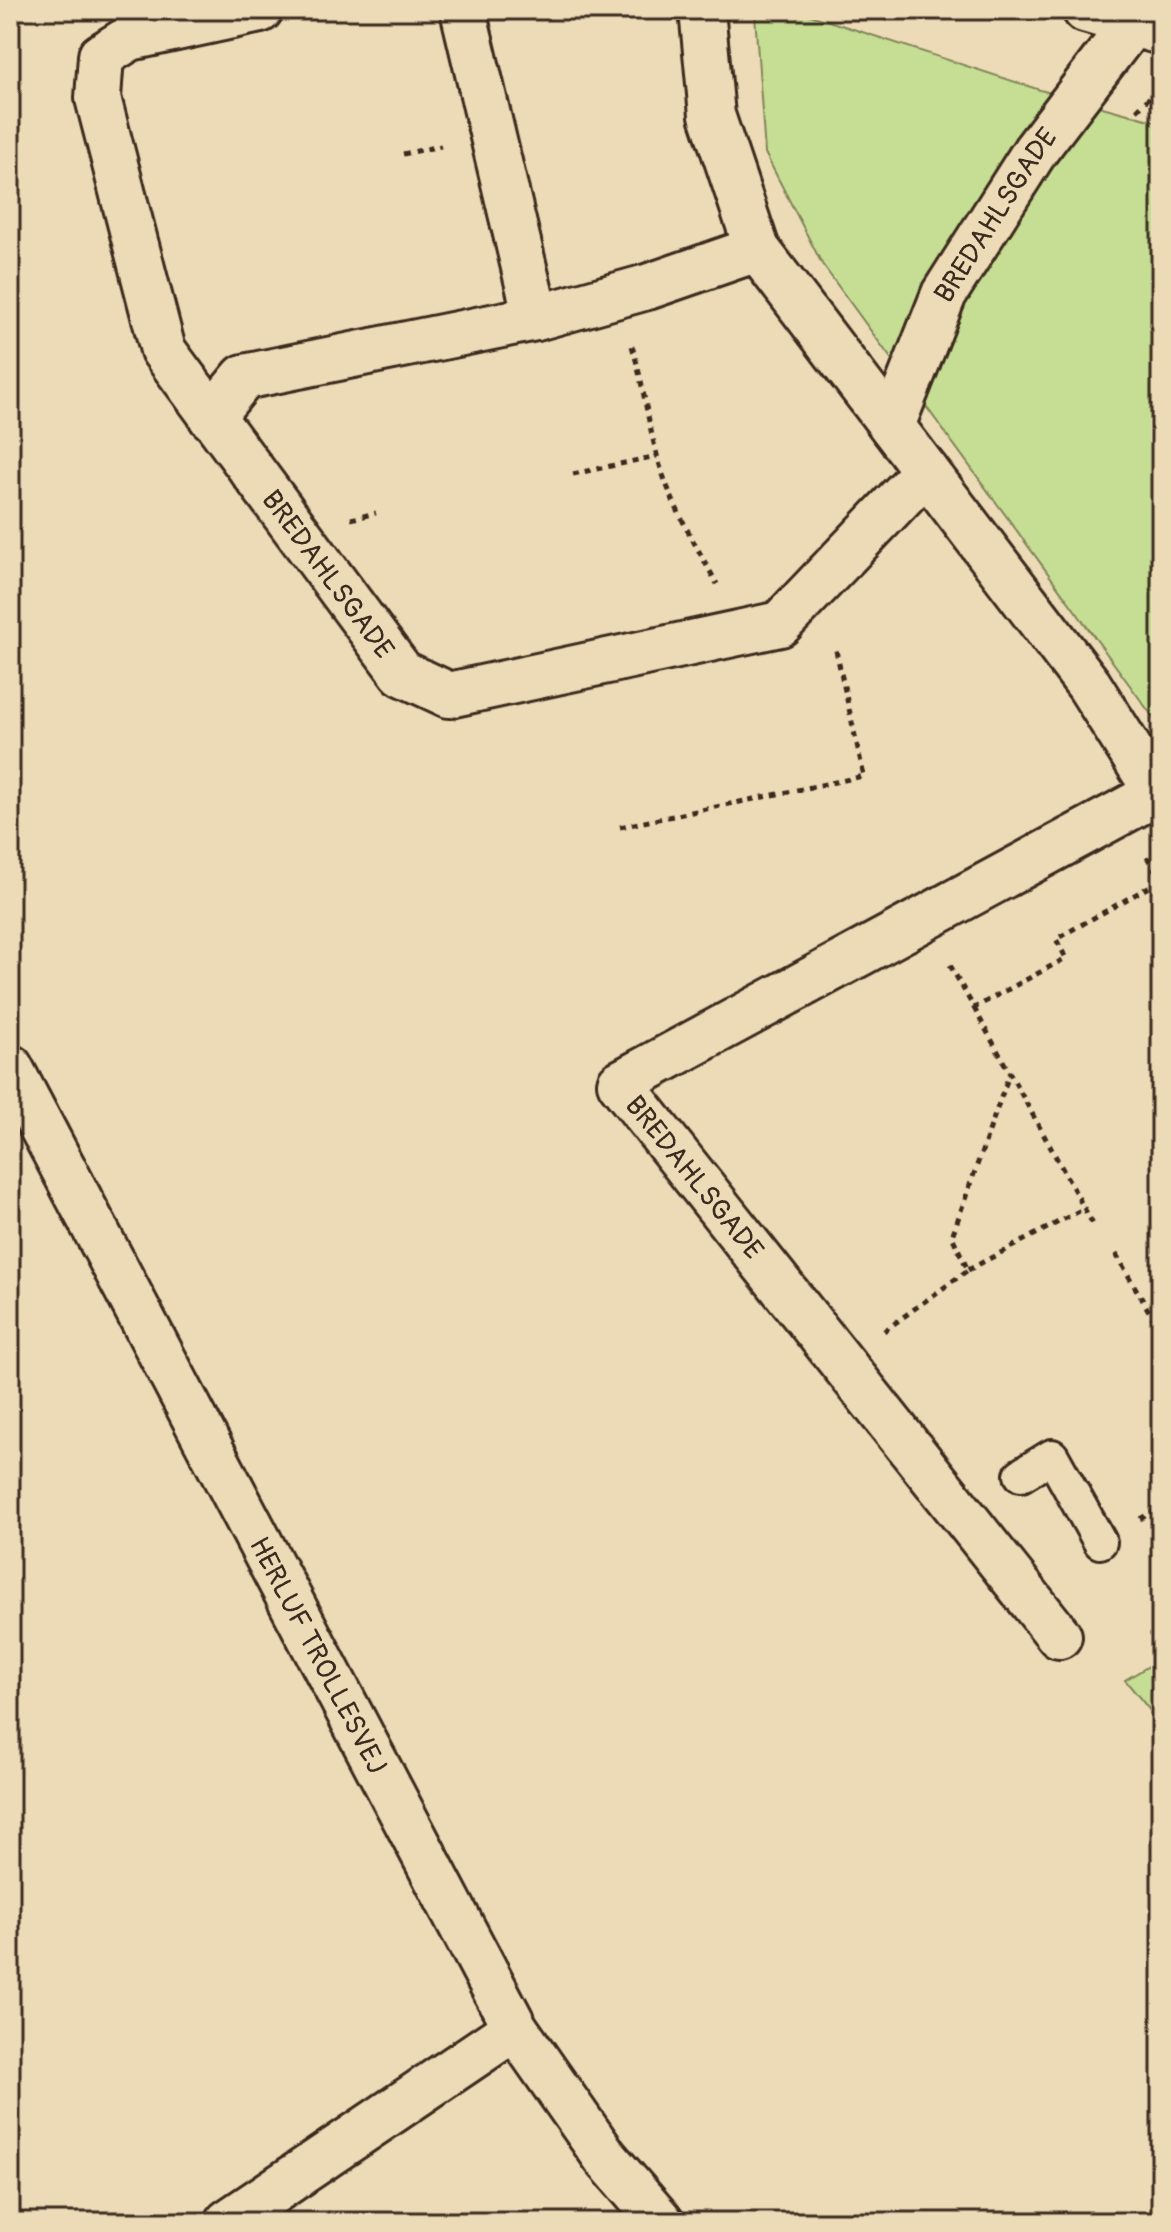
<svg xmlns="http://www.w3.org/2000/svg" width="1171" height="2232" viewBox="0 0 1171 2232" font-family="Pangolin,sans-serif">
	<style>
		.green { fill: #c6de94; stroke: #808459; stroke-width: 2 }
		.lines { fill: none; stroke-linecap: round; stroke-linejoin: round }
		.service-casing { stroke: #3b2a1e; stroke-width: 38 }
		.minor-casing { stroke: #3b2a1e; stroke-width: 50 }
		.tertiary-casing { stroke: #3b2a1e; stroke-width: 50 }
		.path { stroke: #3b2a1e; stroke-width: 5; stroke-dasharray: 6 6; stroke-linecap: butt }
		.service { stroke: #eddbb8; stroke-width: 32 }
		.minor { stroke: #eddbb8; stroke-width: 44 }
		.tertiary { stroke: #eddbb8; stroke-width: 44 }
		.labels { text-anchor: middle; stroke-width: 6; stroke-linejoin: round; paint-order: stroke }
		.street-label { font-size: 28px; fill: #3b2a1e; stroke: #eddbb8 }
	</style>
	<rect width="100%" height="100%" fill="#eddbb8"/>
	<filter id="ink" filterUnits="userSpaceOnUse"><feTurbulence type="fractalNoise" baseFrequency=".0125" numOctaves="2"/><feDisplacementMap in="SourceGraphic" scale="16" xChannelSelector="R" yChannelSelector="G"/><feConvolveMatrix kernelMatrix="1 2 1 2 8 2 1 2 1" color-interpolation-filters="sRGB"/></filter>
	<g filter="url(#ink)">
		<path class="green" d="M762 10H795L1040 90 1161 123V728L822 264 765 153 755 15Z
			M1161 1659V1724L1125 1680Z"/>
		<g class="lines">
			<defs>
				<path id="service" d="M1021 1475 1052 1456 1100 1542"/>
				<g id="minor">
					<path id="s1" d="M260 10 130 38 101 56 98 98 163 350 402 673 449 695 780 624 926 471"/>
					<path d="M463 10 536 318"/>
					<path d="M702 10 712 115 757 249 1089 685 1161 799"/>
					<path d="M211 417 244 377 536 318 647 287 757 249"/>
					<path id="s2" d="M892 426 944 294 1035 151 1132 24"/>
					<path id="s3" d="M10 1067 515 2028 605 2157 661 2222"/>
					<path d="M1059 1636 620 1083 1157 793"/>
					<path d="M228 2222 515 2028"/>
				</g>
				<path id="tertiary" d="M1085 10 1161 32"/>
			</defs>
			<use href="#service" class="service-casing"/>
			<use href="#minor" class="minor-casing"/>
			<use href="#tertiary" class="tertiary-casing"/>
			<path class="path" d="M1137 110 1161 86
				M403 154 441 146
				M632 346C643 382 647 419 657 455 669 501 694 542 717 584
				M573 474 657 456
				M351 519 376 513
				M620 827 864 776 835 646
				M1147 857 1161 880
				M950 965 974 1008 1066 958 1056 939 1161 880
				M974 1008 1095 1228
				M1116 1254 1161 1332
				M968 1270 1085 1208
				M884 1331 968 1270 952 1236 1010 1072
				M1140 1519 1161 1507"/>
			<use href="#service" class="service"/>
			<use href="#minor" class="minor"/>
			<use href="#tertiary" class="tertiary"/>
		</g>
	</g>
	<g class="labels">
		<g class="street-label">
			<text dy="10" stroke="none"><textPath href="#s2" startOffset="236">BREDAHLSGADE</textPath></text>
			<text dy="10" stroke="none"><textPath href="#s1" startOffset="748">BREDAHLSGADE</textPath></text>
			<text transform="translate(695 1177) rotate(51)" y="10">BREDAHLSGADE</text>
			<text dy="10" stroke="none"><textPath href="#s3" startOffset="664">HERLUF TROLLESVEJ</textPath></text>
		</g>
	</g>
	<rect width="1171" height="2232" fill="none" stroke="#eddbb8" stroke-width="40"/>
	<rect x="20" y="20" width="1131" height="2192" fill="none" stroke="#3b2a1e" stroke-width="3" filter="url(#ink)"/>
</svg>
